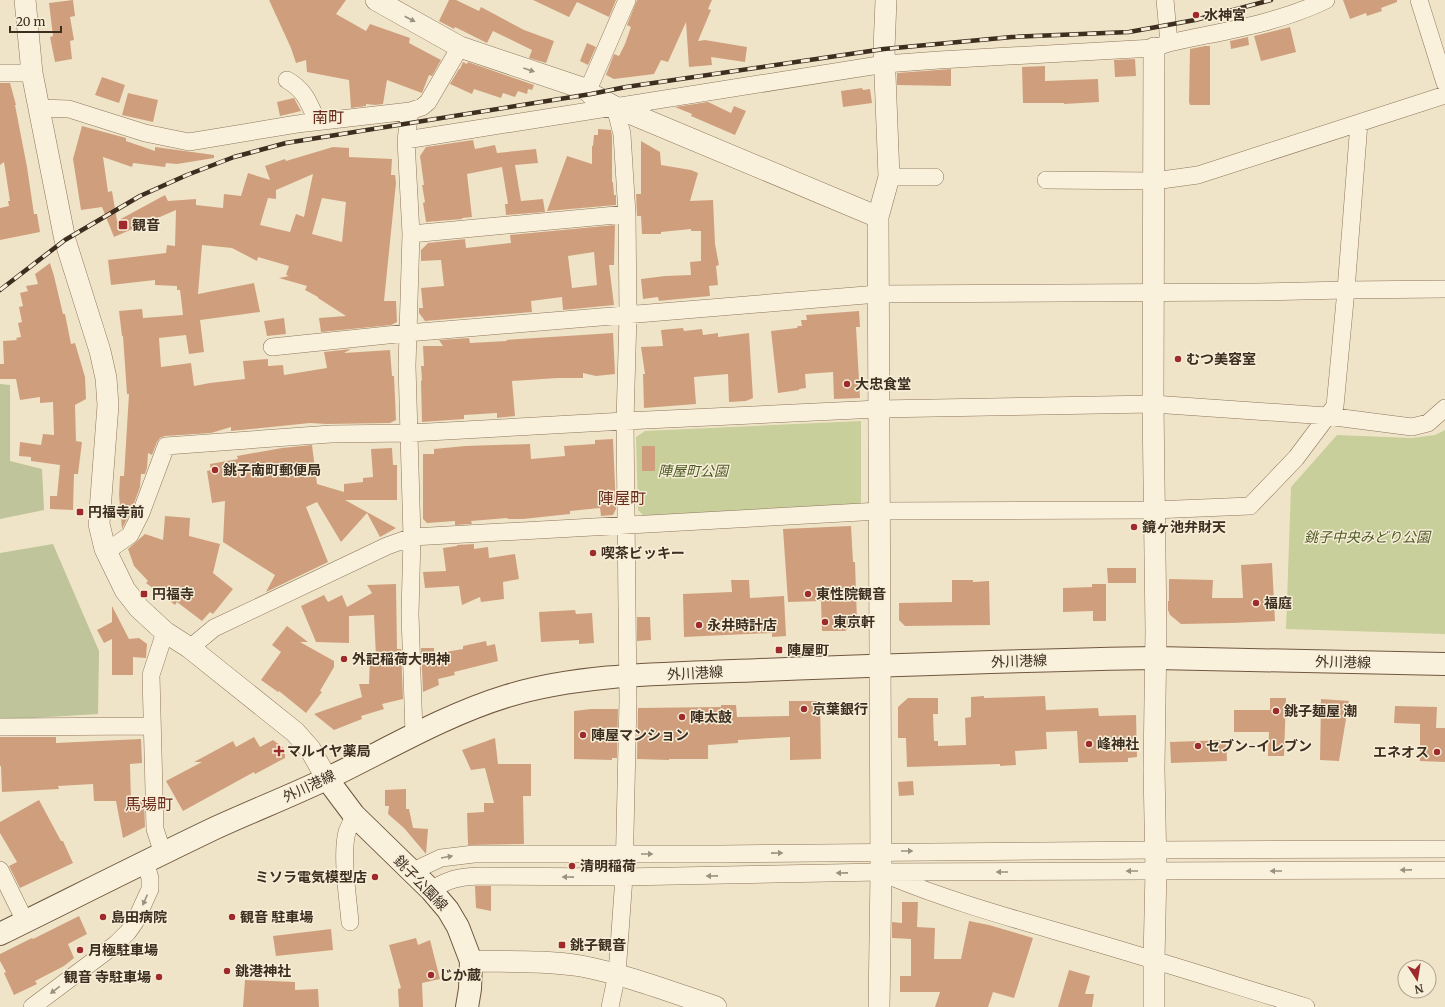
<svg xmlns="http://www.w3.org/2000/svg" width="1445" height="1007" viewBox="0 0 1445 1007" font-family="Merriweather,'Noto Sans JP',serif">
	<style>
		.green { fill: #c9cf9b }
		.cemetery { fill: #bfc49a }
		.building { fill: #cf9f7d; fill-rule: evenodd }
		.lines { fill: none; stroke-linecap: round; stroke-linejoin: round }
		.minor-casing { stroke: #8d765c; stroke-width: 18 }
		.tertiary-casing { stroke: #8d765c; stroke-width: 22 }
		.secondary-casing { stroke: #6f573f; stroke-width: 24 }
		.minor { stroke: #faf1dc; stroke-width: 17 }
		.tertiary { stroke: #faf1dc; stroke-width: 21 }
		.secondary { stroke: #faf1dc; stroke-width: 22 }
		.rail-casing { stroke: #3d2e20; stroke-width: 4.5 }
		.rail { stroke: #f7eed8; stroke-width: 3; stroke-dasharray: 9; stroke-linecap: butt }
		.oneway { fill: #9c907e }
		.poi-dot { fill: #9e2a2b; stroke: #f7eed8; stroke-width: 1.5 }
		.labels { text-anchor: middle; stroke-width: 3; stroke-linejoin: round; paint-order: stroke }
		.poi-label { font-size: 14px; font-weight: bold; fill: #3d2e20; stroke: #f7eed8; text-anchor: start }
		.park-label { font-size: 14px; font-style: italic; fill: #4d5a26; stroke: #f7eed8 }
		.street-label { font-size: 14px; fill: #3d2e20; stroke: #f7eed8 }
		.quarter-label { font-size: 16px; fill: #6b2e1e; stroke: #f7eed8 }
	</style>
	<rect width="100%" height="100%" fill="#f0e4c8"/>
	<path class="green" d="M861 421V505L644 516 638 510 636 437 645 431Z
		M1445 430V634L1286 629 1291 487 1337 435 1412 438 1435 435Z"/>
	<path class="cemetery" d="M0 384 10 385V461L42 469 44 510 0 519Z
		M53 544 99 651 98 714 0 720V553Z"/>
	<path class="building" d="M73 0 75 16 70 17 74 40 70 41 72 59 55 62 50 37 53 36 49 3Z
		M269 0H346L336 14 366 31 370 24 410 38 409 43 441 60 432 76 429 75 422 93 387 80 383 104 375 105 366 104V106L351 108 349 80 307 72 306 60 296 63 291 48Z
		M449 0H456L479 11 481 7 524 30 554 41 546 63 529 58 532 50 493 31 487 43 455 27 454 29 439 21Z
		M533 0H616L609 17 577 2 569 17Z
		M637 0H712L708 9 711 10 698 41 705 40 747 47 745 62 711 57 712 65 689 67 686 22 668 62 661 60 654 74 614 79 606 75 614 54 619 56 625 44 631 27 627 25Z
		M1343 0H1397V2L1381 8 1382 11 1367 16 1366 13 1350 19Z
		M1290 27 1296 52 1261 61 1254 36Z
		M1248 37 1249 45 1231 49 1230 41Z
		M587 43 596 47 588 65 580 61Z
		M1205 46H1210V105H1190L1189 102 1190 49Z
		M1135 59 1136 76 1115 77 1114 60Z
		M463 62 467 64 468 62 534 85 532 90 528 89 527 94 518 91 515 97 503 93 501 98 474 89 472 94 450 84 459 69H460Z
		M1045 66V81L1098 79 1099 102 1064 104V103H1023L1022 67Z
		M951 69V86L897 85V73Z
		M102 77 125 85 119 103 95 95Z
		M0 83H10L16 105H15L27 167 34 214H37L40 232 0 240V208L9 206 8 201H10L4 162 0 165Z
		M862 88 863 90 870 89 872 103 843 107 841 91Z
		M128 93 158 100 153 122 122 115Z
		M294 98 301 111 280 116 277 102Z
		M708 102 731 113 734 106 746 111 735 135 691 116 692 114 675 107Z
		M82 126 126 138V141L155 151V147L214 155V158L177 164 166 163 165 167 133 163 132 167 103 157 108 192 112 191 117 221 165 195 168 201 196 199V205L223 208 224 194 241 196 248 173 270 180 265 166 285 159 286 161 333 147 349 148V157L392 159 391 175H395L396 183 384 301H396L397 322 391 325 321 332 319 318 346 316 318 298V297L305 290 307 286 279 278 289 276 286 275 289 266 258 257 257 261 232 248 202 245 198 294 254 283 260 312 200 320 204 352 189 354 186 335 159 338 161 367 191 363 194 386 210 383 245 379 243 361 268 359V366L283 365 284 375 327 368 324 352 351 349 344 353 390 350 392 376H394L396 420 390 423 327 424 310 423 231 431V427L211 433 165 436 160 438 157 442 152 455 148 453 147 468 145 474H141L140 487 132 509 122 529 119 495 120 476H124L129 394H127L123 336H122L119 311 142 309 143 318 183 315 180 290H177V286L155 285V280L111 285 108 260 166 253 167 245 175 246 176 210 114 237 102 207 81 210 73 159ZM313 174 304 217 296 214 290 232 260 225 268 198 276 199V190ZM322 198 346 202 342 242 312 234Z
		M598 129 611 130 612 136V182H613L614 195H616V205L547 211 567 156 592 164V146H593L594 135H598Z
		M473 140 475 149 495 145 497 153 536 149 538 163 515 165 521 201 543 199 545 212 506 215 505 204H508L502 167 467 174 472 217 462 218V219L426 222 423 203 425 202 422 185H424L420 156 426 147Z
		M641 141 660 152 661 165 691 170 698 173 690 201 713 200 715 244 719 265 716 266 718 285 709 286 710 296 668 300 659 301 658 297 643 299 641 279 665 276 691 275 690 262 701 261V231H691V229L661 232V234H642L641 216H637L636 194H641Z
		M615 225 614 265H609L614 305 563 310 562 297 531 301 532 312 425 321 419 313V308H423L421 288 444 286 441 260 421 261V250L428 243 465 239 466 248 511 243 510 235ZM594 252 597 285 572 288 568 256Z
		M50 263 54 276 63 314H65L71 344 75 343 85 377 86 399 75 405 76 441 82 442 78 474H74L73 510 50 509V496H57L60 465 31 461V457L19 456 20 442 41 445 43 434 54 435 53 402 40 403V397L20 400 16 379H0V364H4L3 341 17 340 16 338 21 337 18 323 22 322 19 307 23 306 20 293 28 291 26 286 38 284 35 274Z
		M859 311 860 327H856L860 398 834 399 833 372 805 374 806 388 799 389V390L778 393 771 331 797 328 798 326H802L801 320H807L806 315Z
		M284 318 286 334 267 336 264 321Z
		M683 328 684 331 702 329 703 335 718 333V337L749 333 753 398 746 401 729 402 728 374 694 377 696 404 644 408 643 374H645L641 347 663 346 661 330Z
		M613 333 615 374 596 376 583 373V378H558L512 381 515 416 497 418V413L464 415V419L422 422 421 381 422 380 421 366H424L423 346H443L439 340 469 338 470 343 507 341 506 340Z
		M613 439 616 509 613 515 601 516 600 508 570 511V514L523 519H508L507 518 471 521 472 524 455 525V521L427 523 423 519V454H434V449L465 446 530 444 531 459 565 456 564 446 595 444V440Z
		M312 445 317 484 344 492V484L363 482V478L373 477 371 449 392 448 393 465H397V500H345L396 528 380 537 367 513 341 542 317 502 306 507 328 562 266 592 275 575 223 542 225 501 212 503 207 471 211 470 210 464 238 459 237 456 282 448Z
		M642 446H655V471H642Z
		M165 516 190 518 189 536 220 544 213 573 233 589 213 614 210 612 202 621 177 602 175 605 146 583 148 581 134 566 128 549 145 534 163 540Z
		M851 526 853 562H855L857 621 845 631H822L821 601 788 602 783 529Z
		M474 544V549L488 547 489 558 515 554 519 579 503 582 504 599 481 602 480 597 462 605 459 586 425 588 423 572 446 571 443 548 457 546V545Z
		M1272 563 1275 621 1231 623 1181 624 1170 615 1168 610V601H1169V579L1213 580 1212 598H1243L1241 565Z
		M1107 568H1136V583H1108Z
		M731 580H749L750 598 784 596 786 636 772 637V633L684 637 683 594 732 592Z
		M952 580H973V582L989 581 990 625 905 626 899 620V603L952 602Z
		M396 584 397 649H401L403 699 382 704 384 709 361 716 362 719 334 730 314 714 362 697 359 684H369L370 657H376L374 615 349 616V643L316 642 301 606 324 595 328 602 342 595 347 607 372 593 367 585Z
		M1092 584H1106V621H1093V611L1063 612V588L1092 587Z
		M112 606 129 639 139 638 147 644 146 658 133 657V675H112V639L104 643 97 630 112 622Z
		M575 610 576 614 592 613 594 643 579 644V640L541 642 539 612Z
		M637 617H650L651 640 637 641Z
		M287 626 308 642H300L334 661V667L320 691 322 692 306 713 279 691 278 692 261 680 281 652 272 645Z
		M486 641 487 646 495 644 498 661 454 672 455 675 438 679 439 685 423 692 421 648H434V654L463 649V646Z
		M984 696V698L1045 696 1046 710 1098 708 1099 716 1136 715 1137 757 1128 758V762L1079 763 1077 731 1046 732 1047 749 1015 751 1016 765 1000 766V764L907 767 906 738H898V707L908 698H938V714H933L934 741H938V746L966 745 965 718 971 717V697Z
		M1270 698H1286L1284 756H1268L1269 732H1234V710H1270Z
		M1321 699 1349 701 1339 761 1320 760Z
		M789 701H820L821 759 790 760V737L738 740V743L708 745V759H669V760L637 759 638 708 721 707V705H736L737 717 789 716Z
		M1395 706 1437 707 1436 728H1445V762L1420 761V724L1394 723Z
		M591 709H618L617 758H612V760L574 759V711Z
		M0 737H56V743L141 739 142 763 130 764 131 802 143 801 144 803 145 827 123 838 116 801H94L93 784 58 786 59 789 2 792 1 766H0Z
		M254 737 260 747 273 740 285 749V758L255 774 254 772 183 811 166 781 202 762H194L233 741 236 747Z
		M495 738 498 764H531V796H523L524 844 468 845 467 813 484 812V803H494L485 768 471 770 462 750Z
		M1226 740 1227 761 1171 763 1170 742Z
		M913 781 914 795 899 796 898 782Z
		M406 789V809H409L413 828 428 829 426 854 404 828 388 814 389 806H385V790Z
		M39 800 61 841H63L73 863 20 888 9 866 17 862 0 833V822Z
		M475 886H491V911L476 908Z
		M902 902H918L917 927 935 928 934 959H961L969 921 989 925 1033 938 1014 998 993 992 988 1007H935L940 992H900V976H911V939L892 938V922L902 923Z
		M79 916 87 934 68 944 74 958 64 966 35 981 37 984 14 995 4 973 6 972 0 961V954L32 938 33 939Z
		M331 929 333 950 276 956 273 936Z
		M416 938 418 945 430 940 440 979 422 983 423 1007H399L398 989 401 988 389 945Z
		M1069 970 1090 976 1085 994H1094L1092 1007H1058Z
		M245 980 295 982V990L318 989 319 1007H243Z"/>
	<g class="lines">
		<defs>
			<path id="minor" d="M1165 0 1169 43
				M1419 0 1445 83
				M0 73H32
				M287 80C305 90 309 103 317 121
				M588 90 627 0
				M38 108 69 109 145 133 189 142 297 124 410 111
				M406 140 885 64 939 60 1154 48 1169 43C1222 31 1277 24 1326 0
				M889 177H935
				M1046 180 1154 181 1198 175 1445 95
				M411 234 627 214
				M272 347 407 333 878 294 1256 292 1346 290 1445 289
				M105 549 113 547 130 535 141 513 166 446 331 434 410 433 625 421 879 409 1153 404 1327 416 1412 427 1428 423 1445 408
				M190 648 214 628 387 546 412 537 880 511 1153 510 1250 506 1296 458 1335 406 1346 290 1359 123
				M0 727 152 726
				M414 734 410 614 412 537 407 366 411 234 406 140 410 111 422 107 428 102 460 47
				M163 854 155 829 151 675 165 632
				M0 870 25 921
				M411 872 441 858 474 854H721L1155 850 1445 849
				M889 876C954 903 1022 921 1090 941 1162 962 1234 985 1306 1007
				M431 890C449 879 458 877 479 876L624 877 881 872 1445 870
				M350 922C348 898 341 855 347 832 349 827 352 821 354 815
				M32 1007 116 944 128 932 135 922 150 889V878L145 862
				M610 1007 617 974 624 877 628 700 625 421 628 315 627 214 622 134 615 107"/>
			<path id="tertiary" d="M25 0 32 73 65 240 100 351 106 378 108 405 99 524 105 549 125 590 139 608 165 632 190 648 295 732 310 749 327 779
				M376 0 460 47 588 90 591 94 615 107 878 217
				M1154 48 1153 404 1156 631 1154 769 1156 870 1154 960V1007
				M471 961C507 962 545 960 581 966 627 975 671 992 716 1007
				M879 1007 881 872 878 217 889 177 884 49 886 0"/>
			<path id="secondary" d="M327 779 354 815 431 890 448 910 458 927 471 961 470 989 467 1007
				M0 934C71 899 142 863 213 829 250 812 288 797 324 780 385 751 442 716 507 696 586 672 678 674 760 670 892 665 1024 660 1156 658L1445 664"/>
		</defs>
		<use href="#minor" class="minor-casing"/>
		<use href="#tertiary" class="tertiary-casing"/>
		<use href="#secondary" class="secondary-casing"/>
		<use href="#minor" class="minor"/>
		<use href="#tertiary" class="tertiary"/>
		<use href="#secondary" class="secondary"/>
		<defs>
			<path id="rail" d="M0 290 65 240 140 196 187 175 234 157 286 143 591 94 626 87 884 49 1012 37 1129 32 1195 20 1271 0"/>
		</defs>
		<use href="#rail" class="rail-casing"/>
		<use href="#rail" class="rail"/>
	</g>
	<defs><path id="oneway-solid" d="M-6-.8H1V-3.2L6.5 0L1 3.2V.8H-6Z"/></defs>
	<g class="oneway">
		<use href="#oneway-solid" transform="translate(410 19) rotate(28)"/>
		<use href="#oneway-solid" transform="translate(529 70) rotate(19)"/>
		<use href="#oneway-solid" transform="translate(907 851)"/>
		<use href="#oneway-solid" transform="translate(777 853) rotate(-1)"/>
		<use href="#oneway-solid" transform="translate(647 854)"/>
		<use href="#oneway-solid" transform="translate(447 857) rotate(-10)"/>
		<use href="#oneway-solid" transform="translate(1406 870) rotate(179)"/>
		<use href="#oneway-solid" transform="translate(1132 871) rotate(180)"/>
		<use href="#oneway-solid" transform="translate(1276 871) rotate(-180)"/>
		<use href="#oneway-solid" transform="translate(1002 872) rotate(180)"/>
		<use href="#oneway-solid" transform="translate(842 873) rotate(179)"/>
		<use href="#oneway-solid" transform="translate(712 876) rotate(179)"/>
		<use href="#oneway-solid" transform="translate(568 877) rotate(-179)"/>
		<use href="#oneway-solid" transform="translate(145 900) rotate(114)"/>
		<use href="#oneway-solid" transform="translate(55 990) rotate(143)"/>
	</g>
	<g class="poi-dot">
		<circle cx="1196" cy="15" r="4"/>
		<rect x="118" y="220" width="10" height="10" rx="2"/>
		<circle cx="1178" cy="359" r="4"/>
		<circle cx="847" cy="384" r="4"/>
		<circle cx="215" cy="470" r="4"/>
		<rect x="76" y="508" width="8" height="8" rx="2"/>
		<circle cx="1134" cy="527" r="4"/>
		<circle cx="593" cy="553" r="4"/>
		<rect x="140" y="590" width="8" height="8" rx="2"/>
		<circle cx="808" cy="594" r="4"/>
		<circle cx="1256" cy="603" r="4"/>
		<circle cx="825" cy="622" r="4"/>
		<circle cx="699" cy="625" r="4"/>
		<rect x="775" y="646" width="8" height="8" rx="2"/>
		<circle cx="344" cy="659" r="4"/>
		<circle cx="804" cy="709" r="4"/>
		<circle cx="1276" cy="711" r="4"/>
		<circle cx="682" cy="717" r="4"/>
		<circle cx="583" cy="735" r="4"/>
		<circle cx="1089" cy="744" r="4"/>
		<circle cx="1198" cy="746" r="4"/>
		<path d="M277 745h4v4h4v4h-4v4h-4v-4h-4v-4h4z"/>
		<circle cx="1437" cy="752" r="4"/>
		<circle cx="572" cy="866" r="4"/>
		<circle cx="375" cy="877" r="4"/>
		<circle cx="103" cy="917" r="4"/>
		<circle cx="232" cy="917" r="4"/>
		<rect x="558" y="941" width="8" height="8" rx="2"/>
		<circle cx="80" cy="950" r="4"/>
		<circle cx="227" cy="971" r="4"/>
		<circle cx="431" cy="975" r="4"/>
		<circle cx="159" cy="977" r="4"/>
	</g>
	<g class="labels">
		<g class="poi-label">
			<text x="1204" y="20">水神宮</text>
			<text x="132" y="230">観音</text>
			<text x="1186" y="364">むつ美容室</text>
			<text x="855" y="389">大忠食堂</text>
			<text x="223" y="475">銚子南町郵便局</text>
			<text x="88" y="517">円福寺前</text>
			<text x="1142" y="532">鏡ヶ池弁財天</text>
			<text x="601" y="558">喫茶ビッキー</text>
			<text x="152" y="599">円福寺</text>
			<text x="816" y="599">東性院観音</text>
			<text x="1264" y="608">福庭</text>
			<text x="833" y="627">東京軒</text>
			<text x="707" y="630">永井時計店</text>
			<text x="787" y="655">陣屋町</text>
			<text x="352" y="664">外記稲荷大明神</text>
			<text x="812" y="714">京葉銀行</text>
			<text x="1284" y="716">銚子麺屋 潮</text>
			<text x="690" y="722">陣太鼓</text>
			<text x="591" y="740">陣屋マンション</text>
			<text x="1097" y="749">峰神社</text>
			<text x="1206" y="751">セブン-イレブン</text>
			<text x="287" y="756">マルイヤ薬局</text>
			<text x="1429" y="757" text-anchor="end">エネオス</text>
			<text x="580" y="871">清明稲荷</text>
			<text x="367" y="882" text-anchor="end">ミソラ電気模型店</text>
			<text x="111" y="922">島田病院</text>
			<text x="240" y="922">観音 駐車場</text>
			<text x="570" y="950">銚子観音</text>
			<text x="88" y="955">月極駐車場</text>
			<text x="235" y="976">銚港神社</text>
			<text x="439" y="980">じか蔵</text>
			<text x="151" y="982" text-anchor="end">観音 寺駐車場</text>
		</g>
		<g class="park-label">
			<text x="693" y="476">陣屋町公園</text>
			<text x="1367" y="542">銚子中央みどり公園</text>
		</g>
		<g class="street-label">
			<text transform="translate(1019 661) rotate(-2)" y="5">外川港線</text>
			<text transform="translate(1343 662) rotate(1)" y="5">外川港線</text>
			<text transform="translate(695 673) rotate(-3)" y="5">外川港線</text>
			<text transform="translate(309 786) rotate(-25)" y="5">外川港線</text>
			<text transform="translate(421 883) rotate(46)" y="5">銚子公園線</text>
		</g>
		<g class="quarter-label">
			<text x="328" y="123">南町</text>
			<text x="622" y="504">陣屋町</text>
			<text x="149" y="810">馬場町</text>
		</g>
	</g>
	<g transform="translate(1417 979) rotate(168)"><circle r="19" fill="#f7eed8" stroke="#ada18e"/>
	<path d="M0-3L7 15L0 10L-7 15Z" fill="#9e2a2b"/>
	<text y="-6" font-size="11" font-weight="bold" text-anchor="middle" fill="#3d2e20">N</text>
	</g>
	<path d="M10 26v6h51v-6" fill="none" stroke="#3d2e20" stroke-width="2"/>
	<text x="16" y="26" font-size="12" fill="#3d2e20" stroke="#f7eed8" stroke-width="3" paint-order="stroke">20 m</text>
</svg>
